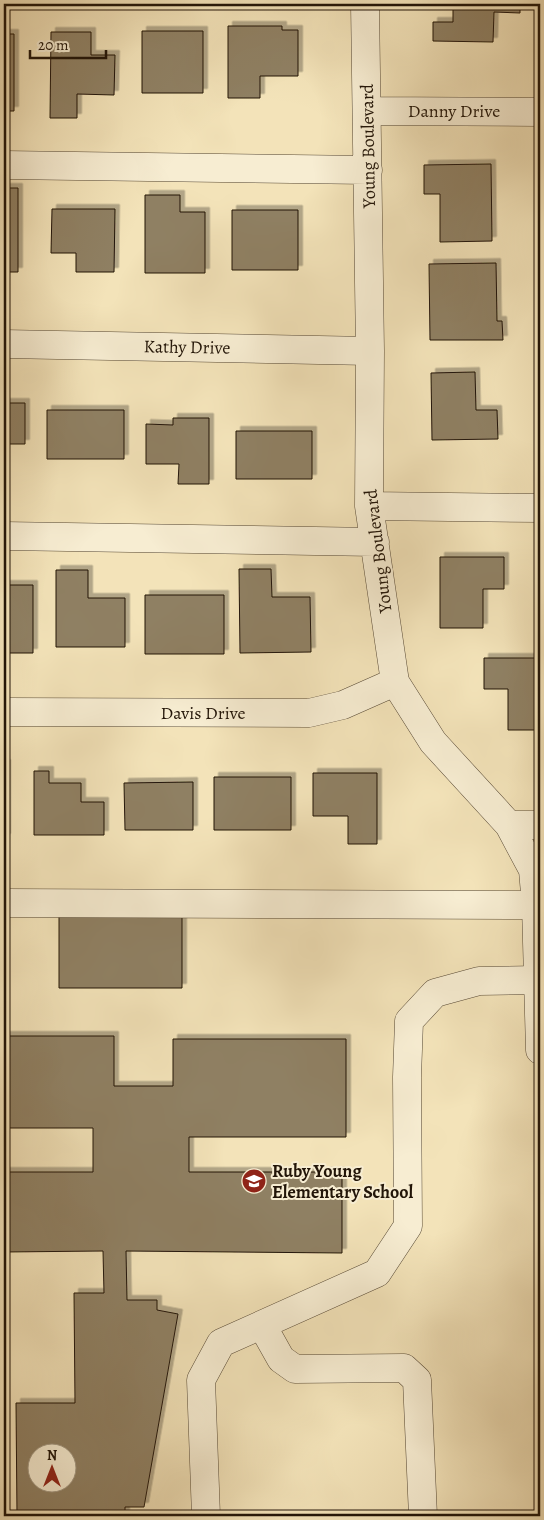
<svg xmlns="http://www.w3.org/2000/svg" width="544" height="1520" viewBox="0 0 544 1520" font-family="Alegreya,serif">
	<style>
		.building { fill: #8f8064; stroke: #221508; fill-rule: evenodd; filter: url(#shadow) }
		.lines { fill: none; stroke-linecap: round; stroke-linejoin: round }
		.minor-casing { stroke: #564834; stroke-width: 29 }
		.minor { stroke: #f7edd2; stroke-width: 28 }
		.labels { text-anchor: middle; stroke-width: 4; stroke-linejoin: round; paint-order: stroke }
		.street-label { font-size: 18px; fill: #221508; stroke: #f7edd2 }
		.poi-label { font-size: 18px; font-weight: bold; fill: #221508; stroke: #f7edd2; text-anchor: start }
	</style>
	<defs>
		<filter id="shadow"><feDropShadow dx="4.5" dy="-4.5" stdDeviation="0" flood-color="#0004"/></filter>
	</defs>
	<rect width="100%" height="100%" fill="#f3e3b9"/>
	<filter id="stains"><feTurbulence type="fractalNoise" baseFrequency=".004" numOctaves="4"/><feColorMatrix values="0 0 0 0 .2 0 0 0 0 .09 0 0 0 0 .02 0 0 0 .5 -.17"/></filter>
	<radialGradient id="worn" r=".72"><stop offset=".6" stop-color="#630" stop-opacity="0"/><stop offset="1" stop-color="#630" stop-opacity=".3"/></radialGradient>
	<path class="building" d="M453 4H520V13L494 12 493 42 433 41V22H453Z
		M228 26H282V30H298V76H260V98H228Z
		M142 31H203V93H142Z
		M51 32H91V55H115L114 95 77 94V118H50Z
		M4 34H14V111H4Z
		M491 164 492 241 440 242V194H424V165Z
		M4 188H18V272H4Z
		M145 195H180V212H205V273H145Z
		M52 209H115L114 272H76V253H51Z
		M232 210H298V270H232Z
		M496 263 497 321H502L503 340H430L429 264Z
		M475 372 476 410H497L498 439 432 440 431 373Z
		M4 403H25V444H4Z
		M47 410H124V459H47Z
		M173 418H209V484H178L179 464H146V424L173 425Z
		M236 431H312V479H236Z
		M440 557H504V589H483V628H440Z
		M239 569H271L272 597H310L311 652 240 653Z
		M56 570H88V598H125V647H56Z
		M4 585H33V653H4Z
		M145 595H224V654H145Z
		M484 658H540V730H508V689H484Z
		M4 764H6V838H4Z
		M34 771H49V783H81V802H104V835H34Z
		M313 773H377V844H348V816H313Z
		M214 777H291V830H214Z
		M193 782V830H125L124 783Z
		M59 914H182V988H59Z
		M4 1036H114V1086H173V1039H346V1137H189V1172H342V1253L126 1251 127 1300H157V1310L178 1314 144 1507H125V1516H17L16 1403H75L74 1293H104L103 1251 4 1252V1172H93V1128H4ZM38 1452H68V1482H38Z"/>
	<g class="lines">
		<defs>
			<path id="minor" d="M365 4 370 351 369 506 395 682 433 742 509 825 533 870 536 905 540 1050
				M368 111 540 112
				M4 165 368 170
				M4 344 370 351
				M369 506 540 508
				M4 536 375 542
				M4 712 309 713 343 705 395 682
				M509 825H540
				M4 903 536 905
				M262 1325 281 1359 295 1369 404 1368 417 1380 423 1516
				M206 1516 201 1380 221 1343 377 1273 408 1226 407 1077 409 1021 435 993 479 981 538 980"/>
		</defs>
		<use href="#minor" class="minor-casing"/>
		<use href="#minor" class="minor"/>
	</g>
	<defs>
		<symbol id="school-disc" viewBox="-11 -11 22 22"><circle r="9.5" fill="#8f2418" stroke="#f7edd2"/><path d="M0-5L7-2L0 1L-7-2ZM-4 1L0 2.5L4 1V4Q0 6-4 4Z" fill="#fff"/></symbol>
	</defs>
	<g fill-rule="evenodd">
		<use href="#school-disc" x="240" y="1167" width="28" height="28"/>
	</g>
	<g class="labels">
		<g class="street-label">
			<text x="454" y="117">Danny Drive</text>
			<text transform="translate(368 146) rotate(-91)" y="6">Young Boulevard</text>
			<text transform="translate(187 347) rotate(1)" y="6">Kathy Drive</text>
			<text transform="translate(378 551) rotate(-97)" y="6">Young Boulevard</text>
			<text x="203" y="719">Davis Drive</text>
		</g>
		<g class="poi-label">
			<text x="272" y="1177">Ruby Young<tspan x="272" dy="21">Elementary School</tspan></text>
		</g>
	</g>
	<rect width="544" height="1520" fill="none" stroke="#f3e3b9" stroke-width="20"/>
	<rect x="5" y="5" width="534" height="1510" fill="none" stroke="#221508" stroke-width="2.5"/>
	<rect x="10" y="10" width="524" height="1500" fill="none" stroke="#221508"/>
	<g transform="translate(52 1468)"><circle r="24" fill="#f7edd2" stroke="#a29781"/>
	<path d="M0-4L9 19L0 12L-9 19Z" fill="#8f2418"/>
	<text y="-8" font-size="14" font-weight="bold" text-anchor="middle" fill="#221508">N</text>
	</g>
	<path d="M30 50v8h76v-8" fill="none" stroke="#221508" stroke-width="2.5"/>
	<text x="38" y="50" font-size="15" fill="#221508" stroke="#f7edd2" stroke-width="4" paint-order="stroke">20 m</text>
	<rect width="100%" height="100%" filter="url(#stains)"/>
	<rect width="100%" height="100%" fill="url(#worn)"/>
</svg>
